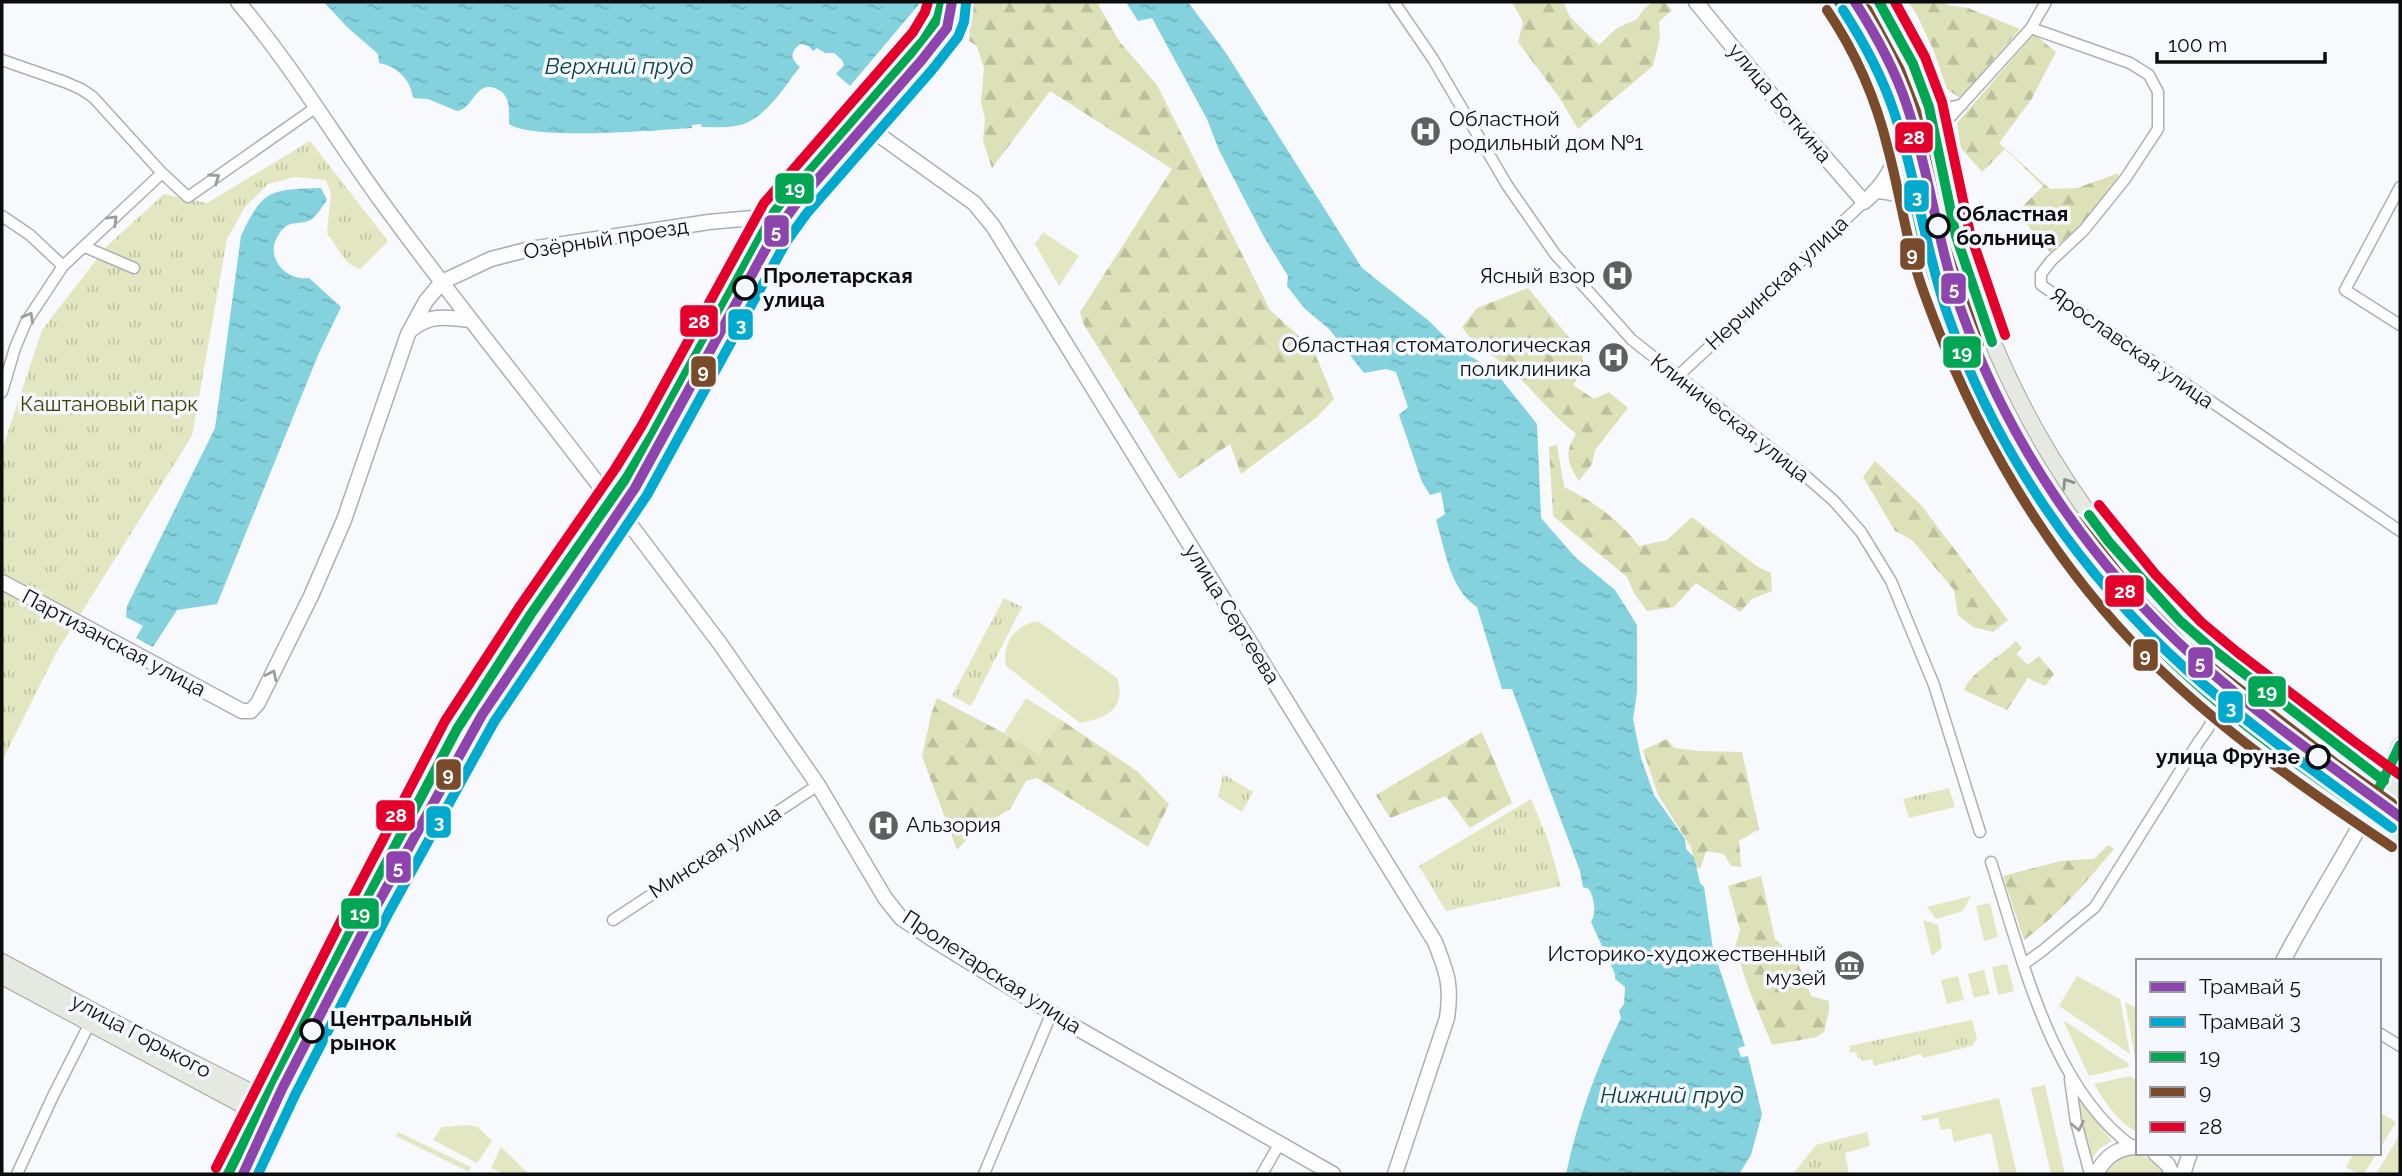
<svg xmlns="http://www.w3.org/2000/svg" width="2402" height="1176" viewBox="0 0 2402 1176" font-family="Raleway,sans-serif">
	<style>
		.grass { fill: #e3e7c1 }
		.forest { fill: url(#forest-firs) }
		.park { fill: url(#park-tufts) }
		.water { fill: url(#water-ripples) }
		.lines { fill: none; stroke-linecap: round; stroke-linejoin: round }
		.street-casing { stroke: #adafb2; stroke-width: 13 }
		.secondary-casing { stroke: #adafb2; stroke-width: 17 }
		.primary-casing { stroke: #a3a69d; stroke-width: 18 }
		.street { stroke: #fefeff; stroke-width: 10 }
		.secondary { stroke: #fefeff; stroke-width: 14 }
		.primary { stroke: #e6e8e2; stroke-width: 16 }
		.bus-1-casing { stroke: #f5f8fe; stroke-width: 16 }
		.bus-2-casing { stroke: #f5f8fe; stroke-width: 16 }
		.bus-3-casing { stroke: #f5f8fe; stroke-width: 16 }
		.bus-1 { stroke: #00a651; stroke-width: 10 }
		.bus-2 { stroke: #7a4b2a; stroke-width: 10 }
		.bus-3 { stroke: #e4002b; stroke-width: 10 }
		.tram-1-casing { stroke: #f5f8fe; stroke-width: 16 }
		.tram-2-casing { stroke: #f5f8fe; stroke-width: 16 }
		.tram-1 { stroke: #8e44ad; stroke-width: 10 }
		.tram-2 { stroke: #00a9ce; stroke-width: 10 }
		.oneway { stroke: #9d9d9f }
		.oneway2 { stroke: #8e908d }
		.stop-dot { fill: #f5f8fe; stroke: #0b0c0e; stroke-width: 3.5 }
		.labels { text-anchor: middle; stroke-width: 7; stroke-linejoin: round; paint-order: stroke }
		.street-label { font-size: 21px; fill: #0b0c0e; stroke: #f5f8fe }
		.poi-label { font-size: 21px; fill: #0b0c0e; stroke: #f5f8fe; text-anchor: end }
		.stop-label { font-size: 21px; font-weight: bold; fill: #0b0c0e; stroke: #f5f8fe; text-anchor: start }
		.park-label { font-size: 21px; fill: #3c3f00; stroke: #f5f8fe }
		.water-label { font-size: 23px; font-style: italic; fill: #0b4046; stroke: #f5f8fe }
		.line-badge { stroke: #f5f8fe; stroke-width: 2.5 }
		.badge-label { font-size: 19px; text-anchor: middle; font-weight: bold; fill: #fff }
	</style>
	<defs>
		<pattern id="forest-firs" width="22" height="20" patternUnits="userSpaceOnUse" patternTransform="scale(1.75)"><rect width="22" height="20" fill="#dde1b7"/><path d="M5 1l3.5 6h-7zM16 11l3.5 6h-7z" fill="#bcc09c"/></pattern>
		<pattern id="park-tufts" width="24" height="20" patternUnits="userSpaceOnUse" patternTransform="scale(1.75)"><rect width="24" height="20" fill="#e3e7c1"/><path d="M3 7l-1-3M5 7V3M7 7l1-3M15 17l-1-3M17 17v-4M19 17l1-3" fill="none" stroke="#c1c5a5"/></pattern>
		<pattern id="water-ripples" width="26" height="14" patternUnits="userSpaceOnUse" patternTransform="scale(1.75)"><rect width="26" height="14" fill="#83d2de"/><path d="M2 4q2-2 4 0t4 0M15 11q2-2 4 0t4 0" fill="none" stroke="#70b3bd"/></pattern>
	</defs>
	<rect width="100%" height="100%" fill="#f7f9fc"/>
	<path class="grass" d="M1043 232 1079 256 1059 286 1035 244Z
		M1038 621 1117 678C1127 707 1107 719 1080 723L1006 666C1002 643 1015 625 1038 621Z
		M1026 698 1061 720 1039 754 1004 733Z
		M1971 896 1963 911 1936 919 1927 907Z
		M1990 903 1998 937 1984 941 1976 906Z
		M1923 920 1938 925 1942 948 1932 956Z
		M2007 964 2014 991 1998 995 1992 967Z
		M1984 970 1990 994 1974 998 1968 974Z
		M1958 976 1964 1000 1947 1004 1941 980Z
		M2077 976 2120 999 2130 1054 2059 1006Z
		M2125 1002 2138 1009V1057L2135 1058Z
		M2063 1020 2129 1064 2128 1067 2089 1076Z
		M2130 1076 2138 1081V1133C2118 1122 2105 1103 2094 1084Z
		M2045 1085 2065 1174H2051L2031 1088Z
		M2074 1088 2088 1112 2112 1141 2100 1148 2090 1161Z
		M1999 1098 2017 1174H2000L1991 1133 1954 1142 1951 1128 1941 1130 1938 1118 1923 1121 1921 1116Z
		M2379 1112 2396 1122 2379 1150Z
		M467 1125 478 1127 492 1141 477 1163 433 1140 442 1127Z
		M398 1132 471 1167 469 1172 396 1136Z
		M2400 1134V1174H2376Z
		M501 1147 529 1174H505L491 1168Z
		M2354 1153H2377L2364 1174H2359L2346 1167Z
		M2130 1155C2146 1155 2156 1160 2164 1174H2106C2112 1164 2118 1159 2130 1155Z"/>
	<path class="forest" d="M971 2H1099V6L1119 41 1157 85 1270 310 1313 349 1334 399 1316 418 1241 474 1230 444 1179 479 1083 323 1080 312 1172 169 1050 91 992 168 983 141 985 119 981 102 984 68 977 46 969 41Z
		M1512 2H1563L1570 17 1599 45 1617 28 1637 19 1644 9 1653 2H1665L1672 10 1659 22 1660 37 1653 66 1578 129 1559 97 1518 42 1523 22Z
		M1908 2H1943L1947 5 1968 8 2020 29 1960 98 1947 89 1933 49 1916 13Z
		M2034 34 2056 52 2031 100 1999 143 2050 189 2077 188 2119 173 2117 181 2081 225 2050 252 2018 214 2020 209 2043 186 2005 149 1982 172 1961 148 1957 123Z
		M1528 288 1582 353 1584 371 1573 385 1594 399 1609 392 1628 408 1595 450 1592 464 1579 481C1567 462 1564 453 1576 434 1552 415 1534 391 1512 371 1495 355 1474 347 1462 327L1477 308Z
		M1557 445 1564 487C1593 501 1618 519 1639 546L1667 540 1692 517 1758 567 1771 573 1772 591 1752 599 1740 612 1696 583 1674 607 1647 611 1634 593 1627 577 1553 516 1549 447Z
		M1875 461 1921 505 2008 620 1993 632 1973 627 1958 615 1954 590 1912 540 1895 531 1863 477Z
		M2016 641 2022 648 2016 654 2028 665 2039 656 2054 674 2045 686 2028 678 2007 710 1964 690C1971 672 2001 656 2016 641Z
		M937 698 1004 733 1039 754 1061 720 1137 771 1169 804 1148 847 1037 778 1026 781 1010 809 975 830 957 850 922 756 931 715Z
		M1482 732 1512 803 1470 828 1446 796 1390 818 1376 795Z
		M1667 739 1674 748 1700 751 1742 752 1759 829 1739 841 1741 867 1731 866 1724 854 1706 851 1701 867 1696 869 1691 847 1658 795 1643 750Z
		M2108 845 2114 849C2086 882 2059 915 2024 940L2003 876 2061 861 2094 859Z
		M1761 876 1775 939 1796 958 1811 996 1829 1001V1011L1824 1032 1817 1037 1772 1045 1748 987 1735 947 1740 930 1728 886Z"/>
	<path class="park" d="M310 141 388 241 360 269C343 264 338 247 327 233L331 193 326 180 295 177 268 184 245 207 227 239 192 436 56 653 2 761V450L42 330 106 247 164 194 207 203Z
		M1004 598 1022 607 971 706 952 696Z
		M1223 774 1253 792 1242 812 1218 797Z
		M1949 788 1955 807 1909 818 1903 799Z
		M1531 799 1548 840 1561 886 1446 911 1419 866Z
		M1972 1020 1977 1039 1972 1046 1923 1058 1921 1054 1874 1066 1872 1059 1862 1061 1861 1058H1858L1856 1052 1850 1053 1849 1046Z
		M1867 1132 1870 1146 1845 1153 1849 1174H1793L1816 1145Z"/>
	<path class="water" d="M324 2H921L850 86 836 74 844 65 842 60 834 53H825L817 48 813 51 809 46 800 44C790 52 790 58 800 67 783 88 764 122 735 126 725 128 712 127 702 127L701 124 692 125V128C656 130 534 141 509 124 509 111 511 95 497 89 475 79 474 109 457 111L428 99 413 98C411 80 397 66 379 63L378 54 347 27Z
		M1126 2H1188L1226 53 1362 268 1429 321 1457 349 1493 369 1537 424 1541 518 1575 557 1615 590 1637 625V692L1633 719 1641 758 1654 795 1685 839 1686 849 1694 857 1700 883 1704 887 1713 949 1745 1046 1738 1048 1741 1057 1748 1056 1762 1114 1751 1155 1739 1174H1566C1578 1119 1596 1068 1621 1018L1619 1011 1624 1004 1625 987 1615 979V974L1591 922C1597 913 1594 898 1589 889L1583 887 1580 871 1512 689H1502L1477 607C1450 590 1445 549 1436 520L1445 514 1441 492 1430 495 1422 482 1399 415 1408 407 1396 372 1386 369 1364 373 1329 329 1304 308 1287 286 1288 276 1264 237 1219 150 1207 119 1152 18 1138 21Z
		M321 188 327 200C322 206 316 219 308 221 295 225 288 220 279 234 263 257 286 281 309 278L341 307 319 353 217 604 177 610 153 647 136 638 143 626 126 617 127 606 215 428 241 236C263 188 271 190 321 188Z"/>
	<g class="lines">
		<defs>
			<path id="street" d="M1394 2 1433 59 1507 185 1555 254 1632 340 1801 472 1834 501 1861 532 1891 581 1934 685 1980 832
				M2031 28 2130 63 2149 75 2158 92V129L2125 179 2084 230 2051 261 2041 274V285L2400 531
				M2 60 65 82 81 89 93 97 162 173 188 197 315 108
				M1927 102 1946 108 1962 105
				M1935 134 2031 28 2046 2
				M2400 187 2345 290 2400 325
				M2 216 30 235 63 266
				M85 247 134 268
				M1677 377 1864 202
				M2 392 15 348 26 322 63 266 162 173
				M1991 862C2022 956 2050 1087 2133 1147
				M613 920 818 785
				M2024 964 2042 951 2095 907 2199 741C2211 726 2217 716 2211 697
				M2379 1033 2400 1046
				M2070 1079 2076 1122 2090 1174
				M17 1174 53 1096 92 1019
				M984 1174 1052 1012
				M1262 1174 1280 1143"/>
			<path id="secondary" d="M238 2C291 64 333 135 381 201 455 303 535 400 611 501
				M1696 2 1784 110 1864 202C1884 185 1894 167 1901 141
				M872 130 974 203 993 226 1435 942C1447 973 1452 985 1447 1018L1395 1174
				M1877 191C1893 192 1905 196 1915 208
				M411 330C429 314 446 317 469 320
				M626 519 721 645 818 785 885 898 901 918 932 939 1075 1027 1333 1174
				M2 582 242 711H251L258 703 311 596 344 520 408 334 426 301 442 282 491 259 530 249 709 222 753 218 775 211
				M2283 961C2321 888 2368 821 2400 745
				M2155 1153 2168 1165 2172 1174
				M2096 1174C2105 1157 2117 1147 2138 1147
				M2183 1174 2190 1153"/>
			<path id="primary" d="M1839 2C1870 46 1889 94 1902 146 1914 192 1920 240 1936 285 1973 396 2048 526 2125 613 2202 700 2303 772 2400 835
				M1879 2C1899 35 1917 69 1929 106 1945 159 1948 214 1965 266 2007 400 2080 521 2179 620 2211 652 2250 678 2286 706 2323 735 2360 766 2400 791
				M2 962 111 1021 272 1103
				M2 976 241 1104 268 1116
				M228 1174 366 901 457 729 531 614 627 477 653 434 775 211 924 40 938 18 942 2
				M251 1174 282 1108 485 721 607 547 640 496 687 414 787 226 872 130 943 45 953 29 958 2"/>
		</defs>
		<use href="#street" class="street-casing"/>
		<use href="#secondary" class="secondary-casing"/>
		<use href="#primary" class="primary-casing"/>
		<use href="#street" class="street"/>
		<use href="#secondary" class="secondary"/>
		<use href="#primary" class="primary"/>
		<defs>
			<path id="bus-1" d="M1839 2C1865 41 1884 82 1897 126 1912 179 1918 234 1936 286 1980 413 2052 536 2145 634 2210 703 2289 759 2367 813L2400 745
				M1879 2 1913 64 1929 107 1956 236 1992 342
				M2089 515 2109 542 2180 621 2211 648 2384 781
				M228 1174 366 901 457 729 531 614 627 477 653 434 775 211 924 40 938 18 942 2"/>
			<path id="bus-2" d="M1867 9 1900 70 1916 111 1943 240 1979 345
				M1827 10C1856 53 1876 99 1888 149 1901 197 1907 247 1924 293 1972 426 2046 556 2146 656 2220 730 2305 789 2392 847
				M2077 521 2134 593 2183 643 2220 674 2335 763 2392 803
				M244 1174 378 907 469 736 543 622 639 484 665 441 787 219 935 48 951 24 956 5"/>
			<path id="bus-3" d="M1856 2C1887 49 1906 103 1919 158 1929 199 1936 241 1950 282 1995 411 2068 539 2166 636 2237 706 2318 764 2400 818
				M1895 2 1925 57 1942 102 1970 233 2005 335
				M2099 505 2155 574 2201 622 2237 652 2352 740 2400 775
				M216 1168 354 895 445 721 520 606 615 469 641 427 764 203 913 32 925 12 928 2"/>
		</defs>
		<use href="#bus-1" class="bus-1-casing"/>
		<use href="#bus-2" class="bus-2-casing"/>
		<use href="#bus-3" class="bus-3-casing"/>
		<use href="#bus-1" class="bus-1"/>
		<use href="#bus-2" class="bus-2"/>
		<use href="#bus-3" class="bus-3"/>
		<defs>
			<path id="tram-1" d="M1855 2C1876 35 1895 69 1907 106 1930 173 1937 244 1961 310 2009 444 2090 563 2195 658 2259 716 2331 766 2400 817
				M243 1174 282 1089 377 905 482 715 635 488 774 234 796 204 921 61 947 28 952 2"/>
			<path id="tram-2" d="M1843 10C1863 41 1881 74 1893 109 1916 175 1924 246 1947 313 1995 450 2079 573 2187 670 2251 727 2322 777 2392 828
				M258 1174 295 1095 389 912 494 722 647 495 786 242 807 213 932 70 958 37 964 22 966 4"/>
		</defs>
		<use href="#tram-1" class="tram-1-casing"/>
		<use href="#tram-2" class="tram-2-casing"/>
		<use href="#tram-1" class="tram-1"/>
		<use href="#tram-2" class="tram-2"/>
	</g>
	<defs><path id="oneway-chevron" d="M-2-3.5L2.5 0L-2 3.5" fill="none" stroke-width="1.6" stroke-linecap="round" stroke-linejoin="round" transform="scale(1.75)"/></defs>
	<g class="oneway">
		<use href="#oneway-chevron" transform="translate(215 178) rotate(-35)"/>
		<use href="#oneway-chevron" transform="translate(113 220) rotate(-44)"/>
		<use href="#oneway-chevron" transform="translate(29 317) rotate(-61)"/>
		<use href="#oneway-chevron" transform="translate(272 675) rotate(-64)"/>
		<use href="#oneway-chevron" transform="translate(2078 1126) rotate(78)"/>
	</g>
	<use class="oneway2" href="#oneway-chevron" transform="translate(2067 483) rotate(-123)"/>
	<defs>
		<symbol id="hospital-disc" viewBox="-11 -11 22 22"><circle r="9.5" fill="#5e5f61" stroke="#f5f8fe"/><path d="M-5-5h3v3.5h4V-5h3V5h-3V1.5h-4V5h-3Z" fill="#fff"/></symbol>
		<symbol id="museum-disc" viewBox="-11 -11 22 22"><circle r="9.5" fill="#5e5f61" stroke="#f5f8fe"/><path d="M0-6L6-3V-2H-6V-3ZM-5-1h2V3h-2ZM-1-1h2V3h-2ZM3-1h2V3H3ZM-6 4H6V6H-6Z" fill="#fff"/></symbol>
	</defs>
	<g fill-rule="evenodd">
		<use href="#hospital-disc" x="1408" y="114" width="35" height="35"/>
		<use href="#hospital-disc" x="1600" y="258" width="35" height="35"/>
		<use href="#hospital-disc" x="1596" y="340" width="35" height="35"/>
		<use href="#hospital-disc" x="866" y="808" width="35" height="35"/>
		<use href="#museum-disc" x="1832" y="948" width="35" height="35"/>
	</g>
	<g class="stop-dot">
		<circle cx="1938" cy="226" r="11"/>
		<circle cx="745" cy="288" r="11"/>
		<circle cx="2318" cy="757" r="11"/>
		<circle cx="312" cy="1031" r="11"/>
	</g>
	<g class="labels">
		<g class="street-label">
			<text transform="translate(1780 103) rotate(50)" y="7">улица Боткина</text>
			<text transform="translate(606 239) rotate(-9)" y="7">Озёрный проезд</text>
			<text transform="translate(1777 283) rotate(-43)" y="7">Нерчинская улица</text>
			<text transform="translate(2132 348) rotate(35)" y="7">Ярославская улица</text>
			<text transform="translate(1730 418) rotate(38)" y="7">Клиническая улица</text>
			<text transform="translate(1232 614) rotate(58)" y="7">улица Сергеева</text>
			<text transform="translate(114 643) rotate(28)" y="7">Партизанская улица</text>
			<text transform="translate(715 852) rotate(-33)" y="7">Минская улица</text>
			<text transform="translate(992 972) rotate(33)" y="7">Пролетарская улица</text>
			<text transform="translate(141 1036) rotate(28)" y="7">улица Горького</text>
		</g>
		<g class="poi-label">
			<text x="1449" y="126" text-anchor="start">Областной<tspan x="1449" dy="24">родильный дом №1</tspan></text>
			<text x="1595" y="283">Ясный взор</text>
			<text x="1591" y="352">Областная стоматологическая<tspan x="1591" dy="24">поликлиника</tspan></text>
			<text x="906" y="832" text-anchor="start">Альзория</text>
			<text x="1826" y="961">Историко-художественный<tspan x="1826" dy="24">музей</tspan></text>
		</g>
		<g class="stop-label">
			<text x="1956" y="221">Областная<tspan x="1956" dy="24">больница</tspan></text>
			<text x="763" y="283">Пролетарская<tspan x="763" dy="24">улица</tspan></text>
			<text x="2300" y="764" text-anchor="end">улица Фрунзе</text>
			<text x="330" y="1026">Центральный<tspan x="330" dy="24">рынок</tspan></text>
		</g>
		<g class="park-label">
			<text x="109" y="411">Каштановый парк</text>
		</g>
		<g class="water-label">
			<text x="619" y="74">Верхний пруд</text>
			<text x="1672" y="1103">Нижний пруд</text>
		</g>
	</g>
	<g class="line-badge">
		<rect x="1894" y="121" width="40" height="33" rx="7" fill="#e4002b"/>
		<rect x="774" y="172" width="41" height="33" rx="7" fill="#00a651"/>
		<rect x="1903" y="179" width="27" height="34" rx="7" fill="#00a9ce"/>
		<rect x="763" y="214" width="27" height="34" rx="7" fill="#8e44ad"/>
		<rect x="1899" y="237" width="27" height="34" rx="7" fill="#7a4b2a"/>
		<rect x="1940" y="272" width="27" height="33" rx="7" fill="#8e44ad"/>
		<rect x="679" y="304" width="40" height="34" rx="7" fill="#e4002b"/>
		<rect x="727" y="308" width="27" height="33" rx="7" fill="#00a9ce"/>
		<rect x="1942" y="335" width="40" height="34" rx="7" fill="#00a651"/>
		<rect x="690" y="355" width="27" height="33" rx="7" fill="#7a4b2a"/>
		<rect x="2104" y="574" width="41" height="34" rx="7" fill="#e4002b"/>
		<rect x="2132" y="638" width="27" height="34" rx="7" fill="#7a4b2a"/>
		<rect x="2187" y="646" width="27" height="33" rx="7" fill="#8e44ad"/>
		<rect x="2247" y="675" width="40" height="33" rx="7" fill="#00a651"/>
		<rect x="2217" y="690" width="27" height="34" rx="7" fill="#00a9ce"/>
		<rect x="435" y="758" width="27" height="33" rx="7" fill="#7a4b2a"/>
		<rect x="375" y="799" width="41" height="33" rx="7" fill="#e4002b"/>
		<rect x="425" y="805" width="27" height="34" rx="7" fill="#00a9ce"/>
		<rect x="385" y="850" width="27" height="34" rx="7" fill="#8e44ad"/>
		<rect x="340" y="897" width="40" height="33" rx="7" fill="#00a651"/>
	</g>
	<g class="badge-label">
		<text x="1914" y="144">28</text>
		<text x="795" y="195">19</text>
		<text x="1917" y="203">3</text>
		<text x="776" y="238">5</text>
		<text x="1912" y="261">9</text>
		<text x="1954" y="295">5</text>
		<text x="699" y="328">28</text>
		<text x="741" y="331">3</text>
		<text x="1962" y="359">19</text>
		<text x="703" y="378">9</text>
		<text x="2125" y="598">28</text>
		<text x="2145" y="662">9</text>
		<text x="2200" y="669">5</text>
		<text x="2267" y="698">19</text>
		<text x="2231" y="714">3</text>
		<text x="448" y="781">9</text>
		<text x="396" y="822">28</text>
		<text x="439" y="828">3</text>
		<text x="398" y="874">5</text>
		<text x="360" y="920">19</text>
	</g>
	<rect width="2402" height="1176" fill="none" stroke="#0b0c0e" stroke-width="7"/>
	<rect x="2136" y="959" width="245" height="196" fill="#f5f8fe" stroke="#979a9e" stroke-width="2"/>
	<rect x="2150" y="982" width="35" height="10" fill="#8e44ad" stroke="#979a9e" stroke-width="2"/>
	<text x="2199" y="994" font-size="21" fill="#0b0c0e">Трамвай 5</text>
	<rect x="2150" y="1017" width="35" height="10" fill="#00a9ce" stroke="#979a9e" stroke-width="2"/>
	<text x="2199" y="1029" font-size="21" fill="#0b0c0e">Трамвай 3</text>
	<rect x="2150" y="1052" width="35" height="10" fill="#00a651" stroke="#979a9e" stroke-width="2"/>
	<text x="2199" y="1064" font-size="21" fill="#0b0c0e">19</text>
	<rect x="2150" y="1087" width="35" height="10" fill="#7a4b2a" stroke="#979a9e" stroke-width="2"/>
	<text x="2199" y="1099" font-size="21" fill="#0b0c0e">9</text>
	<rect x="2150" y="1122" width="35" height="10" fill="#e4002b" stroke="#979a9e" stroke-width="2"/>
	<text x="2199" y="1134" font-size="21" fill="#0b0c0e">28</text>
	<path d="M2157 52v10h168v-10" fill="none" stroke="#0b0c0e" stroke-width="3.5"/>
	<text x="2168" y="52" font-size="21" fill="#0b0c0e" stroke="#f5f8fe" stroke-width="5" paint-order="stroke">100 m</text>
</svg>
